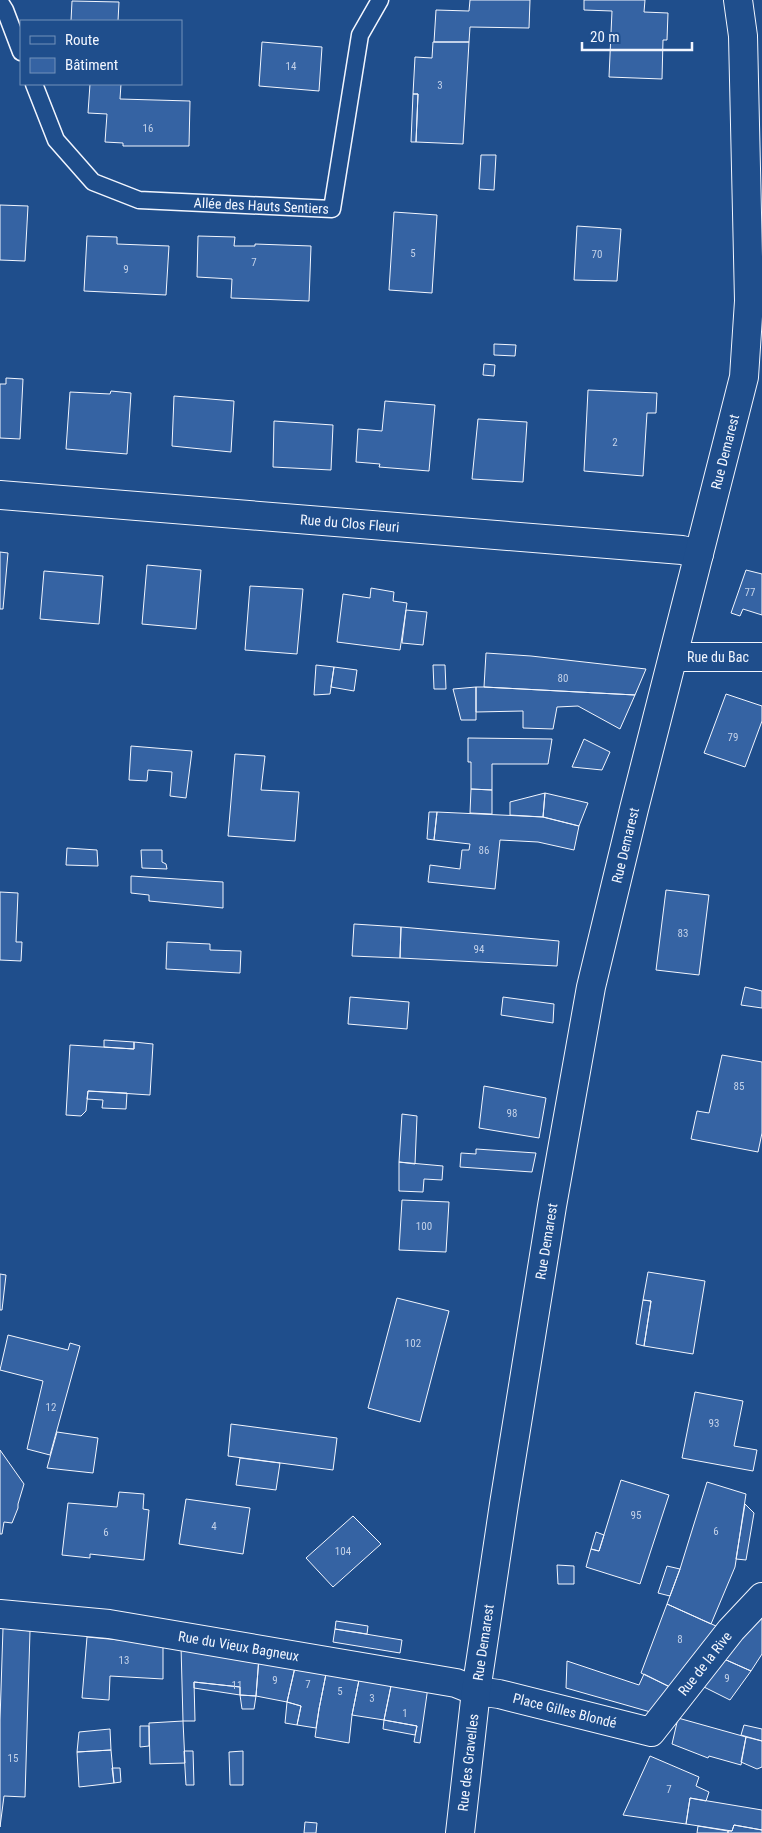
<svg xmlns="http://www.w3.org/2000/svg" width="762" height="1833" viewBox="0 0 762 1833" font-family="'Roboto Condensed',sans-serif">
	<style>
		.building { fill: #3563a3; stroke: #f2f6ff }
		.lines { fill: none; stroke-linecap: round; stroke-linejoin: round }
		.lane-casing { stroke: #f2f6ff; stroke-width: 19 }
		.street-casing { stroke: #f2f6ff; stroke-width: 30 }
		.secondary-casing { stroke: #f2f6ff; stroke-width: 30 }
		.lane { stroke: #1f4e8c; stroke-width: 16 }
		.street { stroke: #1f4e8c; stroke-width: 28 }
		.secondary { stroke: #1f4e8c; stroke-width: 28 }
		.labels { text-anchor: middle; stroke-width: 4; stroke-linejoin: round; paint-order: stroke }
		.number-label { font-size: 11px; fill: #c3d1e8 }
		.street-label { font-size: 14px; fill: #f2f6ff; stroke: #1f4e8c }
	</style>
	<rect width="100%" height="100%" fill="#1f4e8c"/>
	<path class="building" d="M470 0H530L529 28 470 27 469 42H434L436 10 469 11Z
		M584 0H645L644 12 668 13 667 40H663L662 79 609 77 612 11 584 10Z
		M72 1 119 2 118 21H71Z
		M262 42 322 47 319 91 259 86Z
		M433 42H469L463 144 416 142 418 94H413L415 57 432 58Z
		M90 84H121L120 99 190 101 189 146H123V143L105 142 107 114 88 113Z
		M413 94H418L416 142H411Z
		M481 155H496L494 190 479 189Z
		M0 205 28 206 25 261 0 260Z
		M394 212 437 215 432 293 389 290Z
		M577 226 621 229 617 281 574 280Z
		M87 236 117 237V244L169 246 166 295 84 291Z
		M198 236 235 237 234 246H255V244L311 246 309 301 231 298 232 279 197 277Z
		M494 344 516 345 515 356 494 355Z
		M484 364 495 365 494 376 483 375Z
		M6 378 23 379 20 439 0 438V384H6Z
		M588 390 657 393 656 413H647L643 476 584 471Z
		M111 391 131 393 127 454 66 449 70 392 110 394Z
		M174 396 234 401 231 452 172 446Z
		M385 401 435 405 429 471 379 467 380 464 356 462 358 429 382 431Z
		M478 419 527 422 523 482 472 479Z
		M274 421 333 425 331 470 273 467Z
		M0 552 8 553 3 609H0Z
		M147 565 201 570 196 629 142 624Z
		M746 570 762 574V615L743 609 740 616 731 613Z
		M44 571 103 576 99 624 40 619Z
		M250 586 303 589 297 654 245 650Z
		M371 588 394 592 393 601 407 603 400 650 337 642 343 594 370 598Z
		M406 610 427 612 423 645 402 643Z
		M486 653 531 656 646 669 635 695 484 687Z
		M316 665 334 667 330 694 314 695Z
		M433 665H445L446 689H434Z
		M334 667 357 670 354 691 331 687Z
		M476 687H484L635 695 620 729 578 706 557 707 553 729 523 728V711L476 712Z
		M476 687V720H461L453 689Z
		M726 694 762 706V721L745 767 704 753Z
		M468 738 552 739 548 764H492V790L471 789V762H468Z
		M584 739 610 752 602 770 572 767Z
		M131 746 192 751 186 798 170 796 172 772 148 770 147 781 129 780Z
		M235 754 265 756 261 790 299 792 295 841 228 836Z
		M471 789 492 790V814L470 813Z
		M545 793 543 817 510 815V802Z
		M545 793 588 803 579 826 543 817Z
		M429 812H437L434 840 427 839Z
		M437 812 543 817 579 826 574 850 538 842 500 840 495 889 428 882 430 865 460 869 462 850H469L470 844 434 840Z
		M67 848 97 850 98 866 66 865Z
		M141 850H162V862L166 864 167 869 142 868Z
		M131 876 223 882V908L149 901V895L131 893Z
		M666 890 709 895 699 975 656 970Z
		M0 892 18 893 16 942H22L21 961 0 960Z
		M354 924 401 927 400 958 352 956Z
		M401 927 559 941 557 966 400 958Z
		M167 942 210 944V950L241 951 240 973 166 969Z
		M745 987 762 991V1008L741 1005Z
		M350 997 409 1002 407 1029 348 1024Z
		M503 997 554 1004 553 1023 501 1015Z
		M104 1040 134 1042V1049L104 1047Z
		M134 1042 153 1044 150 1095 88 1091 86 1111 81 1116 66 1115 70 1045 134 1049Z
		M722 1055 762 1062V1133L758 1152 691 1139 697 1111 709 1113Z
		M484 1086 546 1098 539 1138 479 1128Z
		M88 1091 127 1093 126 1109 102 1108 103 1100 87 1099Z
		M402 1114 417 1116 415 1164 399 1162Z
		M476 1149 536 1153 532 1172 460 1167 461 1153 476 1154Z
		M399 1162 443 1166 442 1180 424 1179 423 1192 399 1191Z
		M402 1200 449 1202 446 1252 399 1250Z
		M648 1272 705 1281 693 1354 644 1346 651 1301 643 1300Z
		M0 1274 6 1275 2 1310H0Z
		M397 1298 449 1311 420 1422 368 1408Z
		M643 1300 651 1301 644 1346 636 1344Z
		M8 1335 68 1350 70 1343 80 1346 50 1455 27 1449 43 1381 0 1370Z
		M695 1392 743 1401 734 1446 757 1450 753 1471 682 1458Z
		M231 1424 337 1438 333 1470 228 1456Z
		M57 1432 98 1438 93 1473 47 1468Z
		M0 1450 24 1484 18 1504V1508L12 1523 4 1522 2 1534H0Z
		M240 1458 280 1463 276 1490 236 1485Z
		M621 1480 669 1495 640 1584 586 1567 591 1549 599 1551Z
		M707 1482 746 1494 735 1567 711 1624 667 1604 680 1569Z
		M119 1492 144 1494 143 1509 149 1510 144 1560 90 1554V1558L62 1555 68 1503 117 1507Z
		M186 1499 250 1508 243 1554 179 1544Z
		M745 1504 754 1513 746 1560 736 1559Z
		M353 1516 381 1544 333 1587 306 1558Z
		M596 1532 604 1535 599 1551 591 1549Z
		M557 1565 574 1566V1584H558Z
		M667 1566 680 1569 670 1596 658 1593Z
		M667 1604 716 1626 672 1688 641 1673Z
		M762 1613V1654L751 1671 724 1659Z
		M336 1621 368 1626 367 1634 335 1629Z
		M3 1628 30 1631 25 1797 4 1796 0 1827V1720Z
		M335 1629 402 1640 400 1653 333 1642Z
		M87 1637 163 1644V1679L110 1676 109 1700 82 1698Z
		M181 1646 259 1657 256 1696 240 1695V1687L194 1682 195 1721H183Z
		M259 1657 296 1663 287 1702 256 1696Z
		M724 1659 751 1671 730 1700 702 1686Z
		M567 1661 639 1685 644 1674 672 1688 654 1713 566 1688Z
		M296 1663 327 1669 319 1709 316 1728 297 1725 301 1706 287 1702Z
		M327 1669 360 1675 352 1715 349 1743 315 1737 319 1709Z
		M360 1675 392 1681 384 1720 352 1715Z
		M392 1681 428 1687 420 1743 414 1742 417 1726 384 1720Z
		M194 1682 240 1687V1695L194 1688Z
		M240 1695 256 1696 254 1709H242Z
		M287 1702 301 1706 297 1725 285 1723Z
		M678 1718 746 1737 741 1765 709 1756 708 1758 672 1744Z
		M384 1720 417 1726 415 1735 383 1729Z
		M183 1721 185 1763 150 1764 149 1723Z
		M744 1725 762 1729V1741L741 1735Z
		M140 1726H149V1746L140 1747Z
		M110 1729 111 1750 77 1752 79 1732Z
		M746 1737 762 1741V1767L757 1769 741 1762Z
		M111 1750 114 1783 79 1787 77 1752Z
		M184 1751H193L194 1785H186Z
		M243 1751V1785H230L229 1752Z
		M650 1756 699 1777 696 1786 709 1792 706 1801 690 1798 686 1824 623 1815Z
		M112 1768H120L121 1782 114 1783Z
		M690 1798 762 1810V1830L734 1825 732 1831 686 1824Z
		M305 1822 317 1823 316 1833H304Z
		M734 1825 762 1830V1833H728V1831H732Z
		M698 1826 728 1831V1833H697Z"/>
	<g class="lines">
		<defs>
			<g id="lane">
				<path d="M0 2 5 10 21 52"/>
				<path id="s1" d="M34 84 56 140 93 182 139 200 332 209 360 35 380 0"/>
			</g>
			<g id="street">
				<path id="s2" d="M0 495 682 550 699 554"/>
				<path id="s3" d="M673 657H762"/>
				<path id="s4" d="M0 1614 109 1624 456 1683 476 1691 499 1694 651 1732 731 1630 762 1597"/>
			</g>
			<g id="secondary">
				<path id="s5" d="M460 1833 476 1691 504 1504 552 1206 591 987 634 809 744 377 749 301 743 36 738 0"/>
			</g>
		</defs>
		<use href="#lane" class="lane-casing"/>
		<use href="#street" class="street-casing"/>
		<use href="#secondary" class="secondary-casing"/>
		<use href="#lane" class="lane"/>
		<use href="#street" class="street"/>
		<use href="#secondary" class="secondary"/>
	</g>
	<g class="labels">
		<g class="number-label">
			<text x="291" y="70">14</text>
			<text x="440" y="89">3</text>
			<text x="148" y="132">16</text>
			<text x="413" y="257">5</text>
			<text x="597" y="258">70</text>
			<text x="254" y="266">7</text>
			<text x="126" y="273">9</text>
			<text x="615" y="446">2</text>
			<text x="750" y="596">77</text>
			<text x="563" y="682">80</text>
			<text x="733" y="741">79</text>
			<text x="484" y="854">86</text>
			<text x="683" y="937">83</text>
			<text x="479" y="953">94</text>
			<text x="739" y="1090">85</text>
			<text x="512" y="1117">98</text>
			<text x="424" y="1230">100</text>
			<text x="413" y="1347">102</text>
			<text x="51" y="1411">12</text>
			<text x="714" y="1427">93</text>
			<text x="636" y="1519">95</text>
			<text x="214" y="1530">4</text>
			<text x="716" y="1535">6</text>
			<text x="106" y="1536">6</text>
			<text x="343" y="1555">104</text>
			<text x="680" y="1643">8</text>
			<text x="124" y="1664">13</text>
			<text x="727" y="1682">9</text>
			<text x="275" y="1684">9</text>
			<text x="308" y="1688">7</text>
			<text x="237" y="1689">11</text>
			<text x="340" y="1695">5</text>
			<text x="372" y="1702">3</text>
			<text x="405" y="1717">1</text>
			<text x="13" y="1762">15</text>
			<text x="669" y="1793">7</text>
		</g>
		<g class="street-label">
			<text dy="5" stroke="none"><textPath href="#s1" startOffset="288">Allée des Hauts Sentiers</textPath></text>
			<text dy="5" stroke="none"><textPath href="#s5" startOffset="1408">Rue Demarest</textPath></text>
			<text dy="5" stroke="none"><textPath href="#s2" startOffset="351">Rue du Clos Fleuri</textPath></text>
			<text dy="5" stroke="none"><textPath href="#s3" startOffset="45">Rue du Bac</textPath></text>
			<text dy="5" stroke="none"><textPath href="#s5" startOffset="1002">Rue Demarest</textPath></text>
			<text dy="5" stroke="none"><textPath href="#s5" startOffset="598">Rue Demarest</textPath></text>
			<text dy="5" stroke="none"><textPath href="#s5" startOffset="192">Rue Demarest</textPath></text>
			<text dy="5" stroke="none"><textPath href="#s4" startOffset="241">Rue du Vieux Bagneux</textPath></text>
			<text dy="5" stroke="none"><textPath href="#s4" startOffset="750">Rue de la Rive</textPath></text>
			<text dy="5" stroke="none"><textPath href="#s4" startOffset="574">Place Gilles Blondé</textPath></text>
			<text dy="5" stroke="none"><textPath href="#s5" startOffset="71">Rue des Gravelles</textPath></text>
		</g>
	</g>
	<rect x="20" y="20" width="162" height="65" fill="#1f4e8c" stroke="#7391ba"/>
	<rect x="30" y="36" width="25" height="8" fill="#1f4e8c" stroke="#7391ba"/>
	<text x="65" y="45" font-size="15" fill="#f2f6ff">Route</text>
	<rect x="30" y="58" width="25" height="15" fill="#3563a3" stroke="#7391ba"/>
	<text x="65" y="70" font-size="15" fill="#f2f6ff">Bâtiment</text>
	<path d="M582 42v8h110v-8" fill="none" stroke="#f2f6ff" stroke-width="2.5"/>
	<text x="590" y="42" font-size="15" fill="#f2f6ff" stroke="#1f4e8c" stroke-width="4" paint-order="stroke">20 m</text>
</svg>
